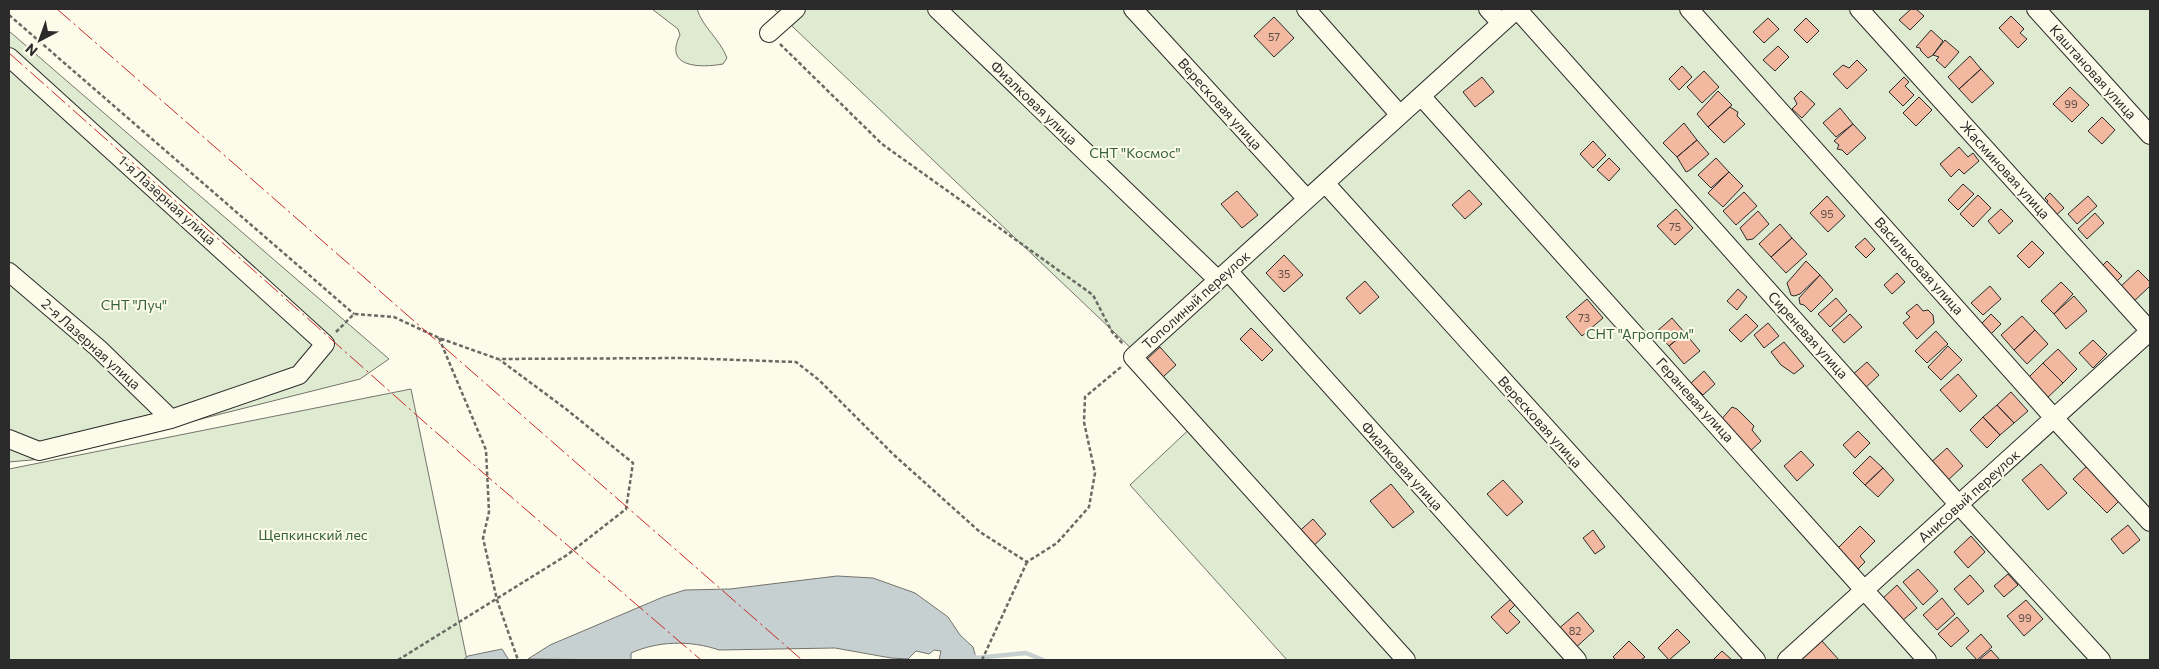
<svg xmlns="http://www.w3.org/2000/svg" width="2159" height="669" viewBox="0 0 2159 669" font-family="Commissioner,sans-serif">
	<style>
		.green { fill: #deebd1; stroke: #74746e }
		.water { fill: #c7d0d0; stroke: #74746e }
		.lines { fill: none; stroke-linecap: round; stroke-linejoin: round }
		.stream { stroke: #c7d0d0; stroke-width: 4.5 }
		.building { fill: #f2b8a0; stroke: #2b2b2b }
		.minor-casing { stroke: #2b2b2b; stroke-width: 20 }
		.path { stroke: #6a6964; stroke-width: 2.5; stroke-dasharray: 4 2.5; stroke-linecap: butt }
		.minor { stroke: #fdfbea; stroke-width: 18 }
		.power { stroke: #c62828; stroke-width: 1; stroke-dasharray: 18 4 2.5 4; stroke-linecap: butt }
		.labels { text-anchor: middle; stroke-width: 4; stroke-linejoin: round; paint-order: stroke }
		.number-label { font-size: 11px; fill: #5d4e48 }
		.street-label { font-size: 14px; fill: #2b2b2b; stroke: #fdfbea }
		.park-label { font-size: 14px; fill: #34623c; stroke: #fdfbea }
	</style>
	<rect width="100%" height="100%" fill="#fdfbea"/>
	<path class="green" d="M652 9H697C703 28 720 39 727 58L723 64C701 68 663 68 680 35L678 29Z
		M774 9H2150V660H1287L1130 485 1198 421 1134 351Z
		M9 31 389 359 360 379 42 459 9 462Z
		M411 389 467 660H9V469Z"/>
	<path class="water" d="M837 576 873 578 915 593 948 617 960 635 973 647 976 658 973 660H939L941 651 934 650 929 654 916 651 908 659 891 658 835 648 719 650C690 640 658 641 631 653V660L528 659 550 645 663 597 685 590 730 589Z
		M502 649 509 660H463L468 656Z"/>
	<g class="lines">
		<path class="stream" d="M971 655 976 658 1026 653 1043 660"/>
	</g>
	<path class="building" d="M1911 9H1916L1924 16 1910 30 1899 20Z
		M2011 16 2024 29 2020 33 2027 39 2018 48 1999 28Z
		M1274 17 1294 38 1274 57 1254 36Z
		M1768 18 1779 29 1764 43 1753 32Z
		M1806 18 1819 31 1807 43 1794 30Z
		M1931 30 1943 41 1933 55 1928 58 1921 51 1920 48 1916 47Z
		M1945 40 1959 52 1945 68 1936 60 1939 57 1933 55Z
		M1778 46 1789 57 1775 71 1763 60Z
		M1970 56 1981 69 1959 89 1948 77Z
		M1857 60 1867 70 1847 89 1833 74 1843 65 1849 68Z
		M1682 66 1692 77 1679 90 1669 79Z
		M1981 69 1994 83 1972 103 1959 89Z
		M1704 71 1719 87 1702 103 1687 87Z
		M1482 77 1494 92 1475 107 1463 92Z
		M1904 77 1909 82 1905 86 1914 95 1903 106 1889 92Z
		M2070 87 2089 105 2072 122 2053 104Z
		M1718 91 1732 105 1708 127 1697 114Z
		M1801 91 1815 104 1802 118 1792 109 1797 104 1794 98Z
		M1919 97 1932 110 1916 126 1903 113Z
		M1730 107 1738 112 1737 116 1745 124 1724 143 1708 127Z
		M1840 108 1853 124 1836 137 1823 123Z
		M2102 117 2115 130 2102 144 2088 131Z
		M1684 123 1697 140 1677 157 1663 143Z
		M1853 124 1866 138 1847 155 1842 150 1837 149 1839 145 1834 141Z
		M1697 140 1709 154 1690 170 1686 172 1677 157Z
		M1593 141 1606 155 1593 168 1580 154Z
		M1959 147 1968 157 1973 153 1979 161 1964 174 1959 169 1951 177 1940 164Z
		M1609 158 1620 169 1609 181 1597 170Z
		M1716 158 1729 172 1711 188 1698 175Z
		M1729 172 1743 186 1723 207 1708 193Z
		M1963 184 1974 194 1958 210 1948 200Z
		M1469 190 1482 204 1465 219 1452 205Z
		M1237 191 1258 215 1242 228 1221 204Z
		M1744 192 1757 206 1736 225 1723 211Z
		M2050 193 2064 208 2053 218 2043 207 2048 201 2045 198Z
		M1978 195 1991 208 1973 227 1960 214Z
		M1827 196 1845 216 1828 232 1810 213Z
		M2088 196 2097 206 2077 224 2068 214Z
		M1676 209 1693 228 1675 245 1657 226Z
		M2001 209 2013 221 1999 234 1988 221Z
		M1758 211 1769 224 1753 239 1747 240 1740 228Z
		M2095 213 2104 223 2087 239 2078 229Z
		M1780 224 1792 238 1771 257 1759 244Z
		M1792 238 1807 254 1786 273 1771 257Z
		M1865 238 1875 249 1866 258 1855 247Z
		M2032 241 2044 253 2029 268 2017 256Z
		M1284 255 1303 275 1284 292 1266 273Z
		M1806 261 1820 275 1800 294 1794 296 1791 295 1787 283Z
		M2107 261 2122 276 2113 285 2098 270Z
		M2138 270 2150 282V286L2131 304 2117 290Z
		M1897 273 1905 282 1892 294 1884 285Z
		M1820 275 1833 290 1811 312 1804 305 1800 304 1799 298Z
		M1365 281 1379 297 1360 314 1346 298Z
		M2061 282 2073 294 2054 314 2041 301Z
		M1990 286 2001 299 1983 315 1971 303Z
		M1738 289 1747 297 1737 310 1727 301Z
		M2074 296 2087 311 2066 329 2054 314Z
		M1836 298 1847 311 1830 327 1818 314Z
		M1587 299 1603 318 1582 336 1566 317Z
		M1917 304 1923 311 1928 310 1933 315 1934 323 1917 339 1903 323 1910 317 1906 313Z
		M1746 314 1758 326 1741 342 1729 330Z
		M1850 314 1862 327 1844 343 1832 330Z
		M1991 314 2001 324 1990 335 1980 325Z
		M2022 316 2035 330 2014 350 2001 335Z
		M1672 318 1685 333 1669 346 1656 332Z
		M1768 323 1779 336 1764 348 1754 335Z
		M1251 328 1273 350 1262 361 1240 339Z
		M2035 330 2048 344 2027 364 2014 350Z
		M1936 331 1948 344 1927 363 1915 351Z
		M1685 333 1700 351 1684 364 1669 346Z
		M2093 340 2107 354 2093 368 2079 353Z
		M1784 342 1804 366 1794 374 1781 365 1771 352Z
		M1948 346 1962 360 1941 380 1928 367Z
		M1160 347 1176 365 1163 377 1147 359Z
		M2058 349 2077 369 2063 383 2043 363Z
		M1867 362 1879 375 1863 390 1851 376Z
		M2043 363 2063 383 2047 398 2028 378Z
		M1704 371 1715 384 1703 395 1691 383Z
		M1958 374 1977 396 1960 412 1940 390Z
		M2011 392 2028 411 2014 423 1997 405Z
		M1997 405 2014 423 2000 435 1983 417Z
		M1732 407 1737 409 1754 426 1752 430 1761 441 1747 454 1720 421Z
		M1983 417 2000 435 1987 448 1970 430Z
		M1858 431 1870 443 1855 458 1843 445Z
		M1947 448 1963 466 1945 483 1928 465Z
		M1801 451 1814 465 1797 481 1784 466Z
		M1870 456 1883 468 1865 485 1853 473Z
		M2041 464 2067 493 2048 510 2022 480Z
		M2088 465 2121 499 2107 513 2073 479Z
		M1883 468 1894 480 1878 497 1865 485Z
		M1503 480 1523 502 1507 516 1487 494Z
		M1391 484 1414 512 1393 528 1370 501Z
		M1313 519 1326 534 1309 550 1295 535Z
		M2128 525 2140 540 2123 554 2111 539Z
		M1860 526 1875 541 1860 556 1865 562 1858 569 1838 548Z
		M1593 530 1605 547 1595 554 1583 538Z
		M1971 536 1985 552 1968 568 1954 552Z
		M1918 569 1938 591 1923 605 1903 582Z
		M2008 574 2018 585 2004 597 1994 586Z
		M1970 575 1984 591 1968 605 1954 589Z
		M1897 585 1917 608 1902 621 1882 599Z
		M1512 598 1517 603 1509 611 1520 622 1507 634 1491 617Z
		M1942 598 1955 614 1937 630 1923 615Z
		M2026 600 2043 619 2024 636 2007 616Z
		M1578 612 1594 631 1573 650 1556 631Z
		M1957 617 1969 631 1951 647 1938 634Z
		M1677 629 1690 642 1669 660 1658 648Z
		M1981 634 1992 647 1977 660 1966 648Z
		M1629 641 1645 657 1641 660H1616L1613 657Z
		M1822 641 1839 660H1800Z
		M1991 650 2000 660H1979Z
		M1722 651 1732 660H1713Z"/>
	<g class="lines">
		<defs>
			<path id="minor" d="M937 9 1218 280
				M1133 9 1307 199
				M1306 9 1400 115
				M1488 9 1501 23
				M1517 9 1959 505 2101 660
				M1689 9 2054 418 2150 522
				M1859 9 2150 331
				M2036 9 2150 135
				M769 33 796 9
				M9 57 325 344 299 375 171 419 39 451 9 439
				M1421 96 1927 660
				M1325 183 1756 660
				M1228 271 1577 660
				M9 272 98 348 171 419
				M1406 660 1133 357 1517 9
				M1787 660 2150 331"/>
		</defs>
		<use href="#minor" class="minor-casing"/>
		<path class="path" d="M9 15 354 314
			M780 44 882 144 1093 295 1112 332 1124 345
			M336 332 354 314 394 317 439 338 498 359 682 358 796 362 819 380 894 455 980 532 1027 562 1057 543 1089 507 1095 473 1084 422 1085 397 1121 367
			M439 338 486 450 489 512 483 538 497 600 518 660
			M398 660 567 555 626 509 633 463 566 409 500 360
			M982 660 1027 562"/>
		<use href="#minor" class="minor"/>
		<path class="power" d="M57 9 802 660
			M9 53 431 428 701 660"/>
	</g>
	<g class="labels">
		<g class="number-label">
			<text x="1274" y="41">57</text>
			<text x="2071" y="108">99</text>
			<text x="1827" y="218">95</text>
			<text x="1675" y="231">75</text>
			<text x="1284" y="278">35</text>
			<text x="1584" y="322">73</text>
			<text x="2025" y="622">99</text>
			<text x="1575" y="635">82</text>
		</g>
		<g class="street-label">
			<text transform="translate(2093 72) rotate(48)" y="5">Каштановая улица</text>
			<text transform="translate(1034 103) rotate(44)" y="5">Фиалковая улица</text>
			<text transform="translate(1220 104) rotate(48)" y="5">Вересковая улица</text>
			<text transform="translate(2005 170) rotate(48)" y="5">Жасминовая улица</text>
			<text transform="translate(167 200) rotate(42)" y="5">1-я Лазерная улица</text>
			<text transform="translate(1919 266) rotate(48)" y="5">Васильковая улица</text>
			<text transform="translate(1196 300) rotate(-42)" y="5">Тополиный переулок</text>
			<text transform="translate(1808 335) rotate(48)" y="5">Сиреневая улица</text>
			<text transform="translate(91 344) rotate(42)" y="5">2-я Лазерная улица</text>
			<text transform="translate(1695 400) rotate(48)" y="5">Гераневая улица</text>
			<text transform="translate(1540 422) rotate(48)" y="5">Вересковая улица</text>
			<text transform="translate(1402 466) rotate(48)" y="5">Фиалковая улица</text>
			<text transform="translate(1969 496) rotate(-42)" y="5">Анисовый переулок</text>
		</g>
		<g class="park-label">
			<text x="1135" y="158">СНТ "Космос"</text>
			<text x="134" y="310">СНТ "Луч"</text>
			<text x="1640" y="339">СНТ "Агропром"</text>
			<text x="313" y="540">Щепкинский лес</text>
		</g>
	</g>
	<rect width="2159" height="669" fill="none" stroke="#2b2b2b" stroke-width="20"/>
	<g transform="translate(40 40) rotate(221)" stroke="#fdfbea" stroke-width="4" paint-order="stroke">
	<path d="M0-4L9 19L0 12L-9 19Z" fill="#2b2b2b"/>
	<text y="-8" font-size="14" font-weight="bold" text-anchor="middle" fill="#2b2b2b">N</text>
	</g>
</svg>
